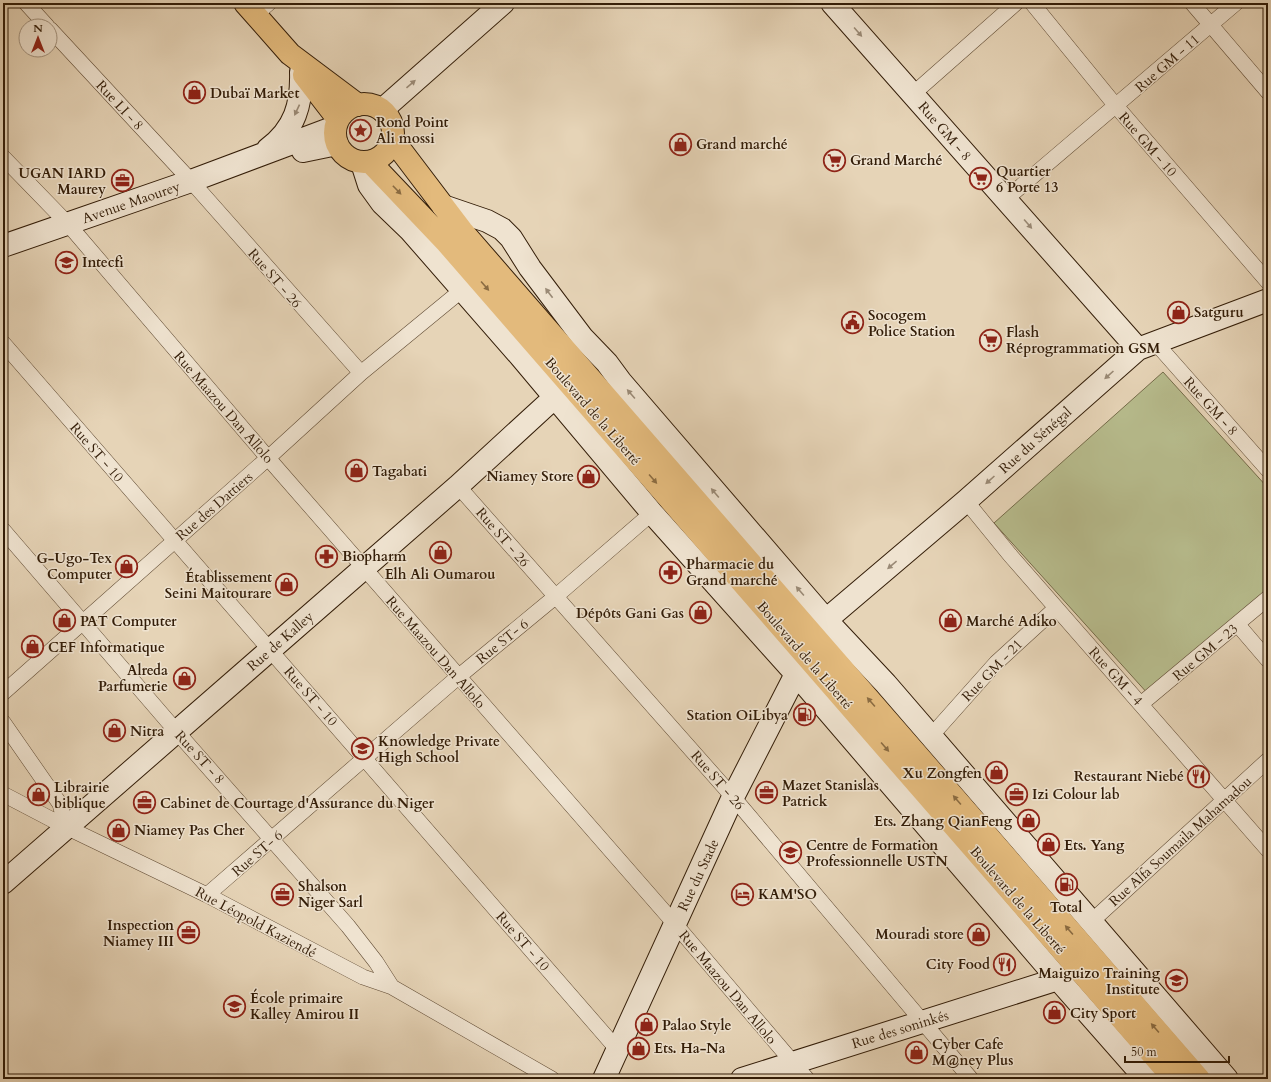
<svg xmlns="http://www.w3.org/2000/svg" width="1271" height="1082" viewBox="0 0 1271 1082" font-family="Cardo,serif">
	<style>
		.grass { fill: #b7bc8d; stroke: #756c4a }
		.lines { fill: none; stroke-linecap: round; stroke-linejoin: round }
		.street-casing { stroke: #604b34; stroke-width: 16 }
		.secondary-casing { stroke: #331d08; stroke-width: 24 }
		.highway-casing { stroke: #331d08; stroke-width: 24 }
		.street { stroke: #efe3d0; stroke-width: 15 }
		.secondary { stroke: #efe3d0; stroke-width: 22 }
		.highway { stroke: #e3ba7c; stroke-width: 22 }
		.oneway { fill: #9a8a76 }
		.oneway2 { fill: #8b6c42 }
		.labels { text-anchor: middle; stroke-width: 3; stroke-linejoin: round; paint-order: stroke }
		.street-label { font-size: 14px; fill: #331d08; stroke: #efe3d0 }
		.poi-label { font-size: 14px; font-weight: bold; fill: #331d08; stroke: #efe3d0; text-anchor: start }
	</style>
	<rect width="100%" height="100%" fill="#e6d4b7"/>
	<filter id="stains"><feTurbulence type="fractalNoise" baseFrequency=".005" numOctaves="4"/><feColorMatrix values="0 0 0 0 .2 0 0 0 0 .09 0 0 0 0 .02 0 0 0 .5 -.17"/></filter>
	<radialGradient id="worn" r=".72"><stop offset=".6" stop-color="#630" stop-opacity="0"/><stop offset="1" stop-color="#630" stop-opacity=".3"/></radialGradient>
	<path class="grass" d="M1163 372 1268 488V589L1149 695 994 523Z"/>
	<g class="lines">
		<defs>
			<path id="street" d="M26 3 47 26
				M1032 3 1116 106 1268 282
				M1192 3 1268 92
				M255 15 269 3
				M50 29 191 181 361 373
				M913 94 1016 3
				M3 157 68 224 268 458 675 924 807 1079
				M1006 199 1236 3
				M1154 341 1268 470
				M3 343 617 1049
				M458 486 733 797 971 1079
				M966 501 1010 555 1268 850
				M3 530 177 732 348 926 376 962 392 987
				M1238 625 1268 660
				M3 693 268 458 361 373 462 290
				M1141 704 1268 598
				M3 722 60 804 66 827
				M931 736 996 663 1056 608
				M3 794 66 827 207 895 363 977 392 987 552 1079
				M207 895 458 677 555 597 652 513
				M1092 921 1268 760"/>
			<path id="secondary" d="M832 3 1138 349
				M382 110 503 3
				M268 149C295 129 302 104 301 72
				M303 151 337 144
				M362 163 369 185 382 203 410 230 521 357 652 513 796 674 1058 979 1146 1079
				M443 206 487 221 502 229 511 238 530 268 582 337 607 363 621 382 826 620 886 684 1227 1079
				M3 246 191 181 335 127
				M826 620 966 501 1138 349 1268 300
				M3 883 458 486 555 397
				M604 1079 733 797 796 674
				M742 1079 1058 979"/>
			<path id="highway" d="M245 3 290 54 358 105
				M304 75 338 119
				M335 133a29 29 0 1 1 58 0a29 29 0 1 1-58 0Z
				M393 140 462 231 1199 1079
				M370 162 447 243 1174 1079"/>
		</defs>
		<use href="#street" class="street-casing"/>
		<use href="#secondary" class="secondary-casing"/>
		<use href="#highway" class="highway-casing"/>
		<use href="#street" class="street"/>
		<use href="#secondary" class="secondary"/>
		<use href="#highway" class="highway"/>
	</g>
	<defs><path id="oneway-solid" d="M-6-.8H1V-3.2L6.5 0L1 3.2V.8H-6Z"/></defs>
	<g class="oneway">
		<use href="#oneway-solid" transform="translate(858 32) rotate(49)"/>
		<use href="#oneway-solid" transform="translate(411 84) rotate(-41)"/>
		<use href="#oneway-solid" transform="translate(297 110) rotate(115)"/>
		<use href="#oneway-solid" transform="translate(1028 224) rotate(49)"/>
		<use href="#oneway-solid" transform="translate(549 293) rotate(-127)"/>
		<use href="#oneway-solid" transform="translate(1109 375) rotate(138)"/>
		<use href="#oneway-solid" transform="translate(631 394) rotate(-131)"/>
		<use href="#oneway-solid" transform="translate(990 480) rotate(138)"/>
		<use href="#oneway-solid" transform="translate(715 493) rotate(-130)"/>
		<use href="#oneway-solid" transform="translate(892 565) rotate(140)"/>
		<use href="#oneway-solid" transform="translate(800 591) rotate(-131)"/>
	</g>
	<g class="oneway2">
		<use href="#oneway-solid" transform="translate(397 190) rotate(46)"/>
		<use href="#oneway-solid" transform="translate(485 286) rotate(49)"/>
		<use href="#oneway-solid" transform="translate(653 479) rotate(49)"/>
		<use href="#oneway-solid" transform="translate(871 702) rotate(-131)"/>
		<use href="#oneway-solid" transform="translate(885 747) rotate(49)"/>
		<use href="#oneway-solid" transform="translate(957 800) rotate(-131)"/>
		<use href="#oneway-solid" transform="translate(1069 930) rotate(-131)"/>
		<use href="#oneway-solid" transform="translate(1155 1028) rotate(-131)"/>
	</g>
	<defs>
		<symbol id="shop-ring" viewBox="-11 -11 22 22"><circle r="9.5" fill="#efe3d0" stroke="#8f2418" stroke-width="1.5"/><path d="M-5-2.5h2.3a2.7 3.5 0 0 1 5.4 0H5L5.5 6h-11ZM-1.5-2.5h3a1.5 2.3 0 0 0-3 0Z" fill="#8f2418"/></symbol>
		<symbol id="sight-ring" viewBox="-11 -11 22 22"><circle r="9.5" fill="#efe3d0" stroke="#8f2418" stroke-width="1.5"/><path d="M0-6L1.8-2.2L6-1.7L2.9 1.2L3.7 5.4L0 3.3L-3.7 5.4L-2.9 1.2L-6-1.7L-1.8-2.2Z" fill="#8f2418"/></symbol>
		<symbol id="supermarket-ring" viewBox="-11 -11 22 22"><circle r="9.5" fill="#efe3d0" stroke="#8f2418" stroke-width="1.5"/><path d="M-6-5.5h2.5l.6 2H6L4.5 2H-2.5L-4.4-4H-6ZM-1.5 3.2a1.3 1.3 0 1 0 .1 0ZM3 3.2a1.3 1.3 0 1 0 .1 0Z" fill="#8f2418"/></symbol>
		<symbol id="office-ring" viewBox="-11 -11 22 22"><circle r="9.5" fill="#efe3d0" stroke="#8f2418" stroke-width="1.5"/><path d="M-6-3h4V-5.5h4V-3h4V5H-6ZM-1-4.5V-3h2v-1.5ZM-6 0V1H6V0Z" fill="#8f2418"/></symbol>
		<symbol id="university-ring" viewBox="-11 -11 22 22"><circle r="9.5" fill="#efe3d0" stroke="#8f2418" stroke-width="1.5"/><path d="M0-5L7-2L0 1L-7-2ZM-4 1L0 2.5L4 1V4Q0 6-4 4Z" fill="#8f2418"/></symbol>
		<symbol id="civic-ring" viewBox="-11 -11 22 22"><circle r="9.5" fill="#efe3d0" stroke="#8f2418" stroke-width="1.5"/><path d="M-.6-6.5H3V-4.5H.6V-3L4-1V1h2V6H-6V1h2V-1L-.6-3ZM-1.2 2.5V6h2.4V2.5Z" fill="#8f2418"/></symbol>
		<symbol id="pharmacy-ring" viewBox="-11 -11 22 22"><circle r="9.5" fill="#efe3d0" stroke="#8f2418" stroke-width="1.5"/><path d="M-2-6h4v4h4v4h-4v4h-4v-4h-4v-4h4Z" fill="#8f2418"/></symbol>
		<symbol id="fuel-ring" viewBox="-11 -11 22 22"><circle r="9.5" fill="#efe3d0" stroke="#8f2418" stroke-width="1.5"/><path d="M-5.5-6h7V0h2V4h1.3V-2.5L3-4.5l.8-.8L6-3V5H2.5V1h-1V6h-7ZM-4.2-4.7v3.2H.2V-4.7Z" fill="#8f2418"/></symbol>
		<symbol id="school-ring" viewBox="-11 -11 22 22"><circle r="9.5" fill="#efe3d0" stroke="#8f2418" stroke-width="1.5"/><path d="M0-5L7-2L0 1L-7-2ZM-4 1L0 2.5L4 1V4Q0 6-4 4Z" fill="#8f2418"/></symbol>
		<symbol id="restaurant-ring" viewBox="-11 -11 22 22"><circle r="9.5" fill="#efe3d0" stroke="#8f2418" stroke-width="1.5"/><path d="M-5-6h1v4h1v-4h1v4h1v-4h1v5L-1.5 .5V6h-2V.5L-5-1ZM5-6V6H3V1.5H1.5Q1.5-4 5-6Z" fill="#8f2418"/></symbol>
		<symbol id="hotel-ring" viewBox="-11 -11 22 22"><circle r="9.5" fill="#efe3d0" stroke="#8f2418" stroke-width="1.5"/><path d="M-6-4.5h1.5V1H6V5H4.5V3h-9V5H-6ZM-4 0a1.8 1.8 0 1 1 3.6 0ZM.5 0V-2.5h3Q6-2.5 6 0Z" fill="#8f2418"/></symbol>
	</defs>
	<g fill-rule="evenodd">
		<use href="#shop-ring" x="182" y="80" width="25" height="25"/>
		<use href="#sight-ring" x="348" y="118" width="25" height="25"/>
		<use href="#shop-ring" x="668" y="132" width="25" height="25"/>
		<use href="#supermarket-ring" x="822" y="148" width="25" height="25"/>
		<use href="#supermarket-ring" x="968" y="166" width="25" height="25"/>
		<use href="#office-ring" x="110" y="168" width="25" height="25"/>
		<use href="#university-ring" x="54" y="250" width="25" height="25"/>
		<use href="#shop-ring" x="1166" y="300" width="25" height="25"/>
		<use href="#civic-ring" x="840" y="310" width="25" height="25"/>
		<use href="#supermarket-ring" x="978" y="328" width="25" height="25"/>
		<use href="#shop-ring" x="344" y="458" width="25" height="25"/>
		<use href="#shop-ring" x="576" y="464" width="25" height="25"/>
		<use href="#shop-ring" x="428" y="540" width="25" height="25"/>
		<use href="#pharmacy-ring" x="314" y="544" width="25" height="25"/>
		<use href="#shop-ring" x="114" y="554" width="25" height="25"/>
		<use href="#pharmacy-ring" x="658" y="560" width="25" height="25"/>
		<use href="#shop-ring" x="274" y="572" width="25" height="25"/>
		<use href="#shop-ring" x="688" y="600" width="25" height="25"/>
		<use href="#shop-ring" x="52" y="608" width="25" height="25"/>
		<use href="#shop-ring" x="938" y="608" width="25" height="25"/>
		<use href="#shop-ring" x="20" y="634" width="25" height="25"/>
		<use href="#shop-ring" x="172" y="666" width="25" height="25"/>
		<use href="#fuel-ring" x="792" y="702" width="25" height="25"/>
		<use href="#shop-ring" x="102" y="718" width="25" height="25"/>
		<use href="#school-ring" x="350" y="736" width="25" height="25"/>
		<use href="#shop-ring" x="984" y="760" width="25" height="25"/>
		<use href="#restaurant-ring" x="1186" y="764" width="25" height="25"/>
		<use href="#office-ring" x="754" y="780" width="25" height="25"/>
		<use href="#office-ring" x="1004" y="782" width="25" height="25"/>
		<use href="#shop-ring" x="26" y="782" width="25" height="25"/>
		<use href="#office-ring" x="132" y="790" width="25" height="25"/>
		<use href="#shop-ring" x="1016" y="808" width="25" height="25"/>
		<use href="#shop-ring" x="106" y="818" width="25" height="25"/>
		<use href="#shop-ring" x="1036" y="832" width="25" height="25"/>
		<use href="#university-ring" x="778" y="840" width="25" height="25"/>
		<use href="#fuel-ring" x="1054" y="872" width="25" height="25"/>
		<use href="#office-ring" x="270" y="882" width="25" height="25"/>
		<use href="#hotel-ring" x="730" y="882" width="25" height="25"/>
		<use href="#office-ring" x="176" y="920" width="25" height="25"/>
		<use href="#shop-ring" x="966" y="922" width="25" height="25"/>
		<use href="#restaurant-ring" x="992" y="952" width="25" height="25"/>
		<use href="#university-ring" x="1164" y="968" width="25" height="25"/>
		<use href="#school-ring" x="222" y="994" width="25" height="25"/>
		<use href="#shop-ring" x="1042" y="1000" width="25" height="25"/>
		<use href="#shop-ring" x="634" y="1012" width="25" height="25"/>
		<use href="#shop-ring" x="626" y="1036" width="25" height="25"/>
		<use href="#shop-ring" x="904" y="1040" width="25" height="25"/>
	</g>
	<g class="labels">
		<g class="street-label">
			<text transform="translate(1167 63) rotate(-41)" y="5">Rue GM - 11</text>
			<text transform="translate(120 105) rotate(47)" y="5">Rue LI - 8</text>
			<text transform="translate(945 131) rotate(49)" y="5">Rue GM - 8</text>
			<text transform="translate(1148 144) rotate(49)" y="5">Rue GM - 10</text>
			<text transform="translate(131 202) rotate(-19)" y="5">Avenue Maourey</text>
			<text transform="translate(275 278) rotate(49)" y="5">Rue ST - 26</text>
			<text transform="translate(1211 406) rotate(48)" y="5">Rue GM - 8</text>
			<text transform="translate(224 407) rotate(49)" y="5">Rue Maazou Dan Allolo</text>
			<text transform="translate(593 411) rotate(49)" y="5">Boulevard de la Liberté</text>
			<text transform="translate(1035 440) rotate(-42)" y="5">Rue du Sénégal</text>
			<text transform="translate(97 452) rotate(49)" y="5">Rue ST - 10</text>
			<text transform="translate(214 506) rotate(-41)" y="5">Rue des Dattiers</text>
			<text transform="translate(503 537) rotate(49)" y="5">Rue ST - 26</text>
			<text transform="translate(280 641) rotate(-41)" y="5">Rue de Kalley</text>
			<text transform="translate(502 641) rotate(-39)" y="5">Rue ST- 6</text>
			<text transform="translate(436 652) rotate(49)" y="5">Rue Maazou Dan Allolo</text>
			<text transform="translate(1205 652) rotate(-40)" y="5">Rue GM - 23</text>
			<text transform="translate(805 655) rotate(49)" y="5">Boulevard de la Liberté</text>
			<text transform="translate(992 670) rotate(-46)" y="5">Rue GM - 21</text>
			<text transform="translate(1116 676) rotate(48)" y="5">Rue GM - 4</text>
			<text transform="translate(311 696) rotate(49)" y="5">Rue ST - 10</text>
			<text transform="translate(200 757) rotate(48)" y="5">Rue ST - 8</text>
			<text transform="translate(718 780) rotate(49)" y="5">Rue ST - 26</text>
			<text transform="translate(1180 841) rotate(-42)" y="5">Rue Alfa Soumaila Mahamadou</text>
			<text transform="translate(257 853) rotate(-41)" y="5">Rue ST- 6</text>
			<text transform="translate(698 875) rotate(-65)" y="5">Rue du Stade</text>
			<text transform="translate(1018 900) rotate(49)" y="5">Boulevard de la Liberté</text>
			<text transform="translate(256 922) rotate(28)" y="5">Rue Léopold Kaziendé</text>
			<text transform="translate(523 941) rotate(49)" y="5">Rue ST - 10</text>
			<text transform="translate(728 987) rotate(50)" y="5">Rue Maazou Dan Allolo</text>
			<text transform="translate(900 1029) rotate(-17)" y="5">Rue des soninkés</text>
		</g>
		<g class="poi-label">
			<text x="210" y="98">Dubaï Market</text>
			<text x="376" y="127">Rond Point<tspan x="376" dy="16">Ali mossi</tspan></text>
			<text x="696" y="149">Grand marché</text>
			<text x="850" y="165">Grand Marché</text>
			<text x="996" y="176">Quartier<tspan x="996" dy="16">6 Porte 13</tspan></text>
			<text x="106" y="178" text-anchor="end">UGAN IARD<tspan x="106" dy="16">Maurey</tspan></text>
			<text x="82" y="267">Intecfi</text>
			<text x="1194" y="317">Satguru</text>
			<text x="868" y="320">Socogem<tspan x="868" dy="16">Police Station</tspan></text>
			<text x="1006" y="337">Flash<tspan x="1006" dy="16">Réprogrammation GSM</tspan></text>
			<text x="372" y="476">Tagabati</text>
			<text x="574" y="481" text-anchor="end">Niamey Store</text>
			<text x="342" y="561">Biopharm</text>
			<text x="112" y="563" text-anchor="end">G-Ugo-Tex<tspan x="112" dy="16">Computer</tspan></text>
			<text x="686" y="569">Pharmacie du<tspan x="686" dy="16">Grand marché</tspan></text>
			<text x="440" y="579" text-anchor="middle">Elh Ali Oumarou</text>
			<text x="272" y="582" text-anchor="end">Établissement<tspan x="272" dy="16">Seini Maitourare</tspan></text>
			<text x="684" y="618" text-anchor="end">Dépôts Gani Gas</text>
			<text x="80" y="626">PAT Computer</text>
			<text x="966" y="626">Marché Adiko</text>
			<text x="48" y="652">CEF Informatique</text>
			<text x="168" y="675" text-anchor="end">Alreda<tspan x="168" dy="16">Parfumerie</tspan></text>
			<text x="788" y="720" text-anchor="end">Station OiLibya</text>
			<text x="130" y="736">Nitra</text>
			<text x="378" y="746">Knowledge Private<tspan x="378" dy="16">High School</tspan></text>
			<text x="982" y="778" text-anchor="end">Xu Zongfen</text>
			<text x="1184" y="781" text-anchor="end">Restaurant Niebé</text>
			<text x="782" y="790">Mazet Stanislas<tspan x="782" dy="16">Patrick</tspan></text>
			<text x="54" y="792">Librairie<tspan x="54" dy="16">biblique</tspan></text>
			<text x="1032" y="799">Izi Colour lab</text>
			<text x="160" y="808">Cabinet de Courtage d'Assurance du Niger</text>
			<text x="1012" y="826" text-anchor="end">Ets. Zhang QianFeng</text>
			<text x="134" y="835">Niamey Pas Cher</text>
			<text x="806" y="850">Centre de Formation<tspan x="806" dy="16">Professionnelle USTN</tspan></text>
			<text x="1064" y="850">Ets. Yang</text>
			<text x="298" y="891">Shalson<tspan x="298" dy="16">Niger Sarl</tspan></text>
			<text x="758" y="899">KAM'SO</text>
			<text x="1066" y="912" text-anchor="middle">Total</text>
			<text x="174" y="930" text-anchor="end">Inspection<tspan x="174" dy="16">Niamey III</tspan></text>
			<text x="964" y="939" text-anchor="end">Mouradi store</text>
			<text x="990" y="969" text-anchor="end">City Food</text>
			<text x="1160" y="978" text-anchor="end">Maiguizo Training<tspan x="1160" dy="16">Institute</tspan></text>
			<text x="250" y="1003">École primaire<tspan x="250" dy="16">Kalley Amirou II</tspan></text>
			<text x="1070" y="1018">City Sport</text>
			<text x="662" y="1030">Palao Style</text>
			<text x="932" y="1049">Cyber Cafe<tspan x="932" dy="16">M@ney Plus</tspan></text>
			<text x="654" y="1053">Ets. Ha-Na</text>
		</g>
	</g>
	<rect width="1271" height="1082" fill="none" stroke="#e6d4b7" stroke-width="16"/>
	<rect x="4" y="4" width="1263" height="1074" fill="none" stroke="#331d08" stroke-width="2"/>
	<rect x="8" y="8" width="1255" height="1066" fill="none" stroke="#331d08"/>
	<g transform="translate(38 38)"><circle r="19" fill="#efe3d0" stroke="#a49480"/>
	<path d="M0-3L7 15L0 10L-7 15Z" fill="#8f2418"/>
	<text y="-6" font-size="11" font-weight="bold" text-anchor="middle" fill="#331d08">N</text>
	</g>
	<path d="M1125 1056v6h104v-6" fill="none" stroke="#331d08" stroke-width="2"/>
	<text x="1131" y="1056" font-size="12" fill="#331d08" stroke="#efe3d0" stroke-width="3" paint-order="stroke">50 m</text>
	<rect width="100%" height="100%" filter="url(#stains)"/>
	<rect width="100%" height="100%" fill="url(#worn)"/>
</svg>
